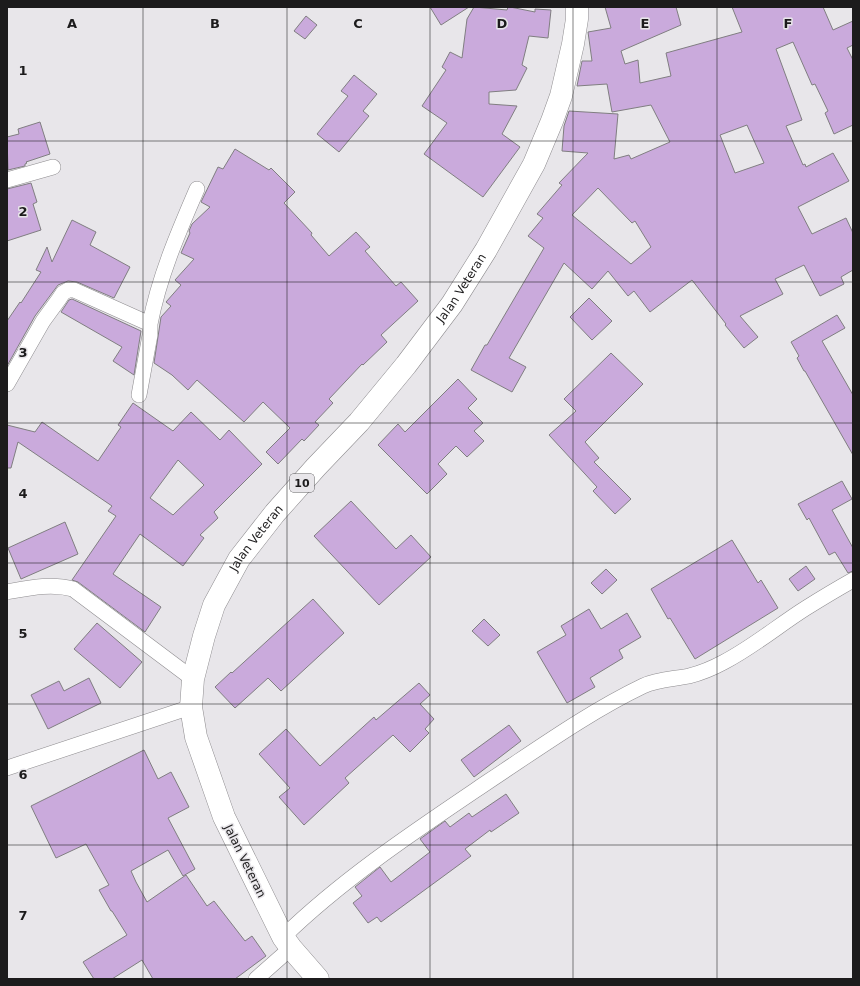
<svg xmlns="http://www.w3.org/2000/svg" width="860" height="986" viewBox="0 0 860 986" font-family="'DejaVu Sans',sans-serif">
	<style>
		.building { fill: #caaadc; stroke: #807e81; fill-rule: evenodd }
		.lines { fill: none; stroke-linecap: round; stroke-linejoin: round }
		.minor-casing { stroke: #8e8c8f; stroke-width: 16 }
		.trunk-casing { stroke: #8e8c8f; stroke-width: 23 }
		.minor { stroke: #fff; stroke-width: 15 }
		.trunk { stroke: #fff; stroke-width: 22 }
		.grid { fill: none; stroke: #1c1b1c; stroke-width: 1; stroke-opacity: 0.55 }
		.labels { text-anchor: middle; stroke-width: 3; stroke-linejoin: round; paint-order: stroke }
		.shield { fill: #e8e6ea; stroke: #59585a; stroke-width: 1 }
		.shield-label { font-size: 11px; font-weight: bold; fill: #1c1b1c }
		.street-label { font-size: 12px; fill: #1c1b1c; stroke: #e8e6ea }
		.grid-label { font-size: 13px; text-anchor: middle; font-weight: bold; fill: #1c1b1c; stroke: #e8e6ea; stroke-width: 3; stroke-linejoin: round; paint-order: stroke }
	</style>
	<rect width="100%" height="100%" fill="#e8e6ea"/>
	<path class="building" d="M430 7H469L441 25Z
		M474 7 507 10 508 7H510L535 12V9L551 10 548 38 529 36 522 65 527 68 516 90 489 92V104L517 106 502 134 520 147 483 197 424 154 447 123 422 106 446 70 442 67 450 52 462 58 467 19Z
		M605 7H676L681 25 621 51 625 64 638 60 640 83 671 76 666 53 742 32 732 7H823L833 30 853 21V45L847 48 853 60V125L834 134 825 113 828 111 815 84 812 85 793 42 776 49 802 120 786 126 803 165 805 164 806 167 833 153 849 181 798 207 812 234 846 218 853 233V270L841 277 844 284 820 296 804 265 775 279 783 294 740 316 758 337 744 348 725 325 726 324 692 280 650 312 634 291 628 296 608 271 592 289 564 263 509 358 526 367 512 392 471 370 485 345H487L544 248 528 236 543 218 537 214 562 185 559 183 588 153 562 151 564 126 569 111 618 114 614 159 629 155 631 159 670 142 651 105 612 112 607 84 577 86 582 61H592L588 32 611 28ZM747 125 764 163 735 173 720 135ZM598 188 632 223 635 221 651 247 631 264 572 215Z
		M306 16 317 25 305 39 294 31Z
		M354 75 377 94 363 111 369 116 339 152 317 134 348 96 341 91Z
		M40 122 50 154 26 162 27 163 25 164V166L8 170 7 137 19 134 18 129Z
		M235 149 269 170 271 168 295 192 284 203 312 233 311 235 329 256 356 232 370 247 365 251 396 286 401 282 418 301 381 335 387 342 363 365 362 364 329 399 333 403 315 422 319 425 304 441 302 439 278 464 266 452 290 428 263 402 244 422 197 380 188 390 172 375 154 363 161 317 171 306 166 302 181 285 175 280 194 259 181 253 190 233 189 231 192 224 210 207 201 202 218 167 223 169Z
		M31 183 37 202 33 204 41 230 7 241V189Z
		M72 220 96 232 90 245 130 267 114 298 77 282 68 281 58 285 35 316 7 366V321L20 302 21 303 41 272 36 270 47 247 52 262Z
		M589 298 612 321 592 340 570 317Z
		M72 299 141 331 134 375 113 361 122 347 61 312 69 300Z
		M837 315 845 328 822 341 853 395V455L805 371H804L797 358 799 356 791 342Z
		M611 353 643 384 585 442 599 458 594 462 631 499 615 514 593 491 597 487 549 435 576 411 564 399Z
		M458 379 477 399 468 408 483 423 474 431 484 441 467 457 456 446 438 464 447 474 427 494 378 445 398 424 405 432Z
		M133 403 173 431 191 412 220 440 229 430 262 464 214 512 218 518 200 535 204 538 183 566 140 534 113 574 161 607 145 632 78 582 72 580 116 516 108 511 112 506 18 442 11 468H7V425L35 432 42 422 98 461 121 427 118 425ZM178 460 204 485 173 515 150 498Z
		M842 481 852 499 832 510 853 548V571L848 573 835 552 829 555 809 518 807 520 798 504Z
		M351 501 396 549 411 535 431 557 379 605 314 536Z
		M65 522 78 554 21 579 8 548Z
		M732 540 758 583 761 580 778 608 695 659 670 618 668 619 651 589Z
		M806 566 815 579 798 591 789 579Z
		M606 569 617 580 602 594 591 583Z
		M313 599 344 633 281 691 268 678 235 708 215 687 231 672 232 673Z
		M589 609 601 629 627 613 641 637 619 650 623 658 590 678 595 687 567 703 537 652 566 635 561 626Z
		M484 619 500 635 488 646 472 631Z
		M97 623 142 662 120 688 74 649Z
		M89 678 101 703 48 729 31 695 59 681 64 691Z
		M419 683 430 695 420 704 434 719 425 729 429 733 410 752 393 735 345 778 349 783 304 825 279 797 290 788 259 754 286 729 320 766 374 717 376 720Z
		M509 725 521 741 474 777 461 760Z
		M144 750 158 779 171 772 189 807 168 818 195 869 183 876 168 850 131 871 136 882 147 902 186 875 207 906 214 901 245 941 252 936 266 956 235 979H153L142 960 112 979H94L83 962 127 935 112 911H111L99 890 109 885 86 844 56 858 31 806Z
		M506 794 519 813 491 832 490 830 465 849 471 856 381 922 377 917 368 923 353 903 362 896 355 887 380 867 391 882 430 852 420 839 445 821 450 827 469 813 472 817Z"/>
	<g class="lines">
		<defs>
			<path id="minor" d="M7 180 53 167
				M7 384 43 321 59 299 63 293 68 290H74L150 324C159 277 178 233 197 189
				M139 395 150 335V324
				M7 592C29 588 51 583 73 589L193 679
				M7 768 191 707
				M283 937C345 877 418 829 489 781 539 748 589 712 643 686 657 679 674 679 689 676 701 673 713 668 724 662 753 647 779 625 806 608 822 598 837 589 853 580
				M256 979 291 948"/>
			<g id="trunk">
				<path id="s1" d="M318 979 291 948 283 937 224 817 196 737 191 707 193 679 204 636 214 605 239 559 275 513 316 467 359 422 406 365 452 304 486 250 534 164 552 121 561 96 573 44 577 19V7"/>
			</g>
		</defs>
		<use href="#minor" class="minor-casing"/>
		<use href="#trunk" class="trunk-casing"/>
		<use href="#minor" class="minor"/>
		<use href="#trunk" class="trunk"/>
	</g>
	<path class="grid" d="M143 7V979M287 7V979M430 7V979M573 7V979M717 7V979M7 141H853M7 282H853M7 423H853M7 563H853M7 704H853M7 845H853"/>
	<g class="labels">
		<rect class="shield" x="290" y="474" width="24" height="18" rx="3"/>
		<g class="shield-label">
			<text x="302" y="487">10</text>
		</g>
		<g class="street-label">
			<text dy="4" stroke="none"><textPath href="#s1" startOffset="812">Jalan Veteran</textPath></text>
			<text dy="4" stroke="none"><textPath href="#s1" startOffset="488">Jalan Veteran</textPath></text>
			<text transform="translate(245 861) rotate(64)" y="4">Jalan Veteran</text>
		</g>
	</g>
	<g class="grid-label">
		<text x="72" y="28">A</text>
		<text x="215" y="28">B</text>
		<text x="358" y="28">C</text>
		<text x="502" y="28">D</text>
		<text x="645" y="28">E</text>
		<text x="788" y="28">F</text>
		<text x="23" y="75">1</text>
		<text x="23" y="216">2</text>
		<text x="23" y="357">3</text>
		<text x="23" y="498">4</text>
		<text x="23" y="638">5</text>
		<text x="23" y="779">6</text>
		<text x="23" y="920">7</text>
	</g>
	<rect width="860" height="986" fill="none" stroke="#1c1b1c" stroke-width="16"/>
</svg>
